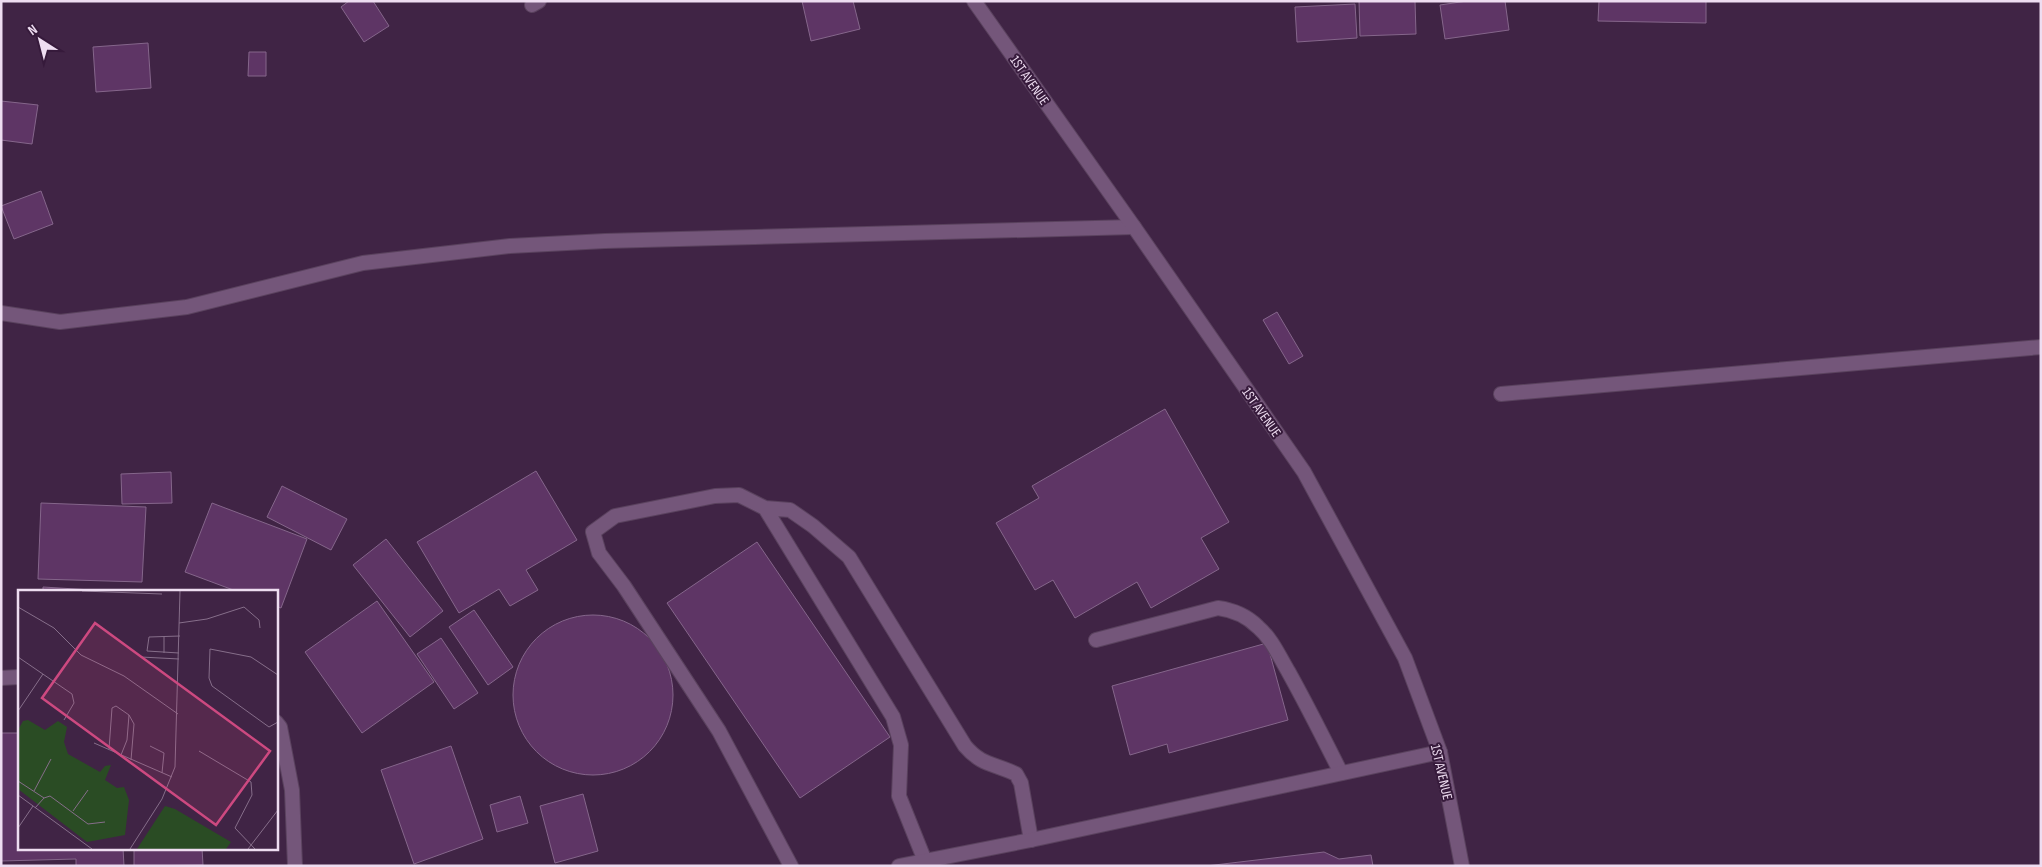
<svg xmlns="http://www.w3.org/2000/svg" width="2042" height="867" viewBox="0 0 2042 867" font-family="'Sofia Sans Condensed',sans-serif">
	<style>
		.building { fill: #5e3565; stroke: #85668b }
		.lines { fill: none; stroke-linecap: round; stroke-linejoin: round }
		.service-casing { stroke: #5a425e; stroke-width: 16 }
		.minor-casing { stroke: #5a425e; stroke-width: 16 }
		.tertiary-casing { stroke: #5a425e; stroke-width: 16 }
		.service { stroke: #74567a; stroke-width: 14 }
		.minor { stroke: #74567a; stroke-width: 14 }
		.tertiary { stroke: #74567a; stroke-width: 14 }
		.labels { text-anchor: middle; stroke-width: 4; stroke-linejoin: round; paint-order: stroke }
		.street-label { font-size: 14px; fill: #eeddf1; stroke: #361a3b }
		.inset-road { fill: none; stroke: #866e8a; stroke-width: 1 }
		.view { fill: #cd4980; fill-opacity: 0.15; stroke: #cd4980; stroke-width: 2.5 }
		.inset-edge { fill: none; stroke: #eeddf1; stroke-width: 2.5 }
	</style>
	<rect width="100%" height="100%" fill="#402445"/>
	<path class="building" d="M349 1H373L389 26 364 42 341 7Z
		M802 1H853L860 29 811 41Z
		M1359 1H1415L1416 34 1360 36Z
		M1467 1H1505L1509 30 1445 39 1440 5Z
		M1599 1H1706V23L1598 21Z
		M1355 4 1357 38 1297 42 1295 7Z
		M148 43 151 88 96 92 93 47Z
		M249 52H266V76H248Z
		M1 101 38 105 32 144 1 140Z
		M41 191 53 224 14 239 1 206Z
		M1277 312 1303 356 1289 364 1263 320Z
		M1165 409 1229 522 1201 538 1219 569 1151 608 1137 582 1075 618 1053 580 1035 590 996 523 1039 498 1032 486Z
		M536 471 577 540 526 570 538 590 510 606 499 589 459 613 417 542Z
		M171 472 172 503 122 504 121 474Z
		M282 486 347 519 331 550 267 517Z
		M41 503 146 507 142 582 38 579Z
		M212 503 307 539 281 608 276 606V591H236L185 572Z
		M386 539 443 611 410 637 353 565Z
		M757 542 890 737 800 798 667 603Z
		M43 587 92 590V591H43Z
		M377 601 434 682 362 733 305 652Z
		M474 610 513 667 488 685 449 627Z
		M513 695a80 80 0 1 1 160 0a80 80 0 1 1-160 0Z
		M441 638 478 693 454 709 417 654Z
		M1267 643 1288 720 1169 753 1167 744 1130 755 1112 686Z
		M1 733H19V848H123L124 866H76V859L1 861Z
		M451 746 483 839 414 864 381 770Z
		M583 794 598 851 555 863 540 806Z
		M520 796 528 823 497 832 490 805Z
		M134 848H202L203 865 134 866Z
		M1324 852 1339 859 1371 855 1373 866H1206Z"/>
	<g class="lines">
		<defs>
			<path id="service" d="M532 5 539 1
				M1 313 60 322 187 307 363 263 510 246 605 241 1134 227
				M1501 394 2041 347
				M765 508 790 510 813 526 849 557 965 746C982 766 994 763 1016 774L1021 783 1031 840
				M1096 640 1218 608C1233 610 1247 616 1258 627 1272 639 1279 656 1288 671 1307 705 1324 739 1341 773
				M791 866 719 731 624 586 599 553 593 532 615 516 715 496 739 495 765 508 893 717 901 745 899 796 925 861"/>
			<path id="minor" d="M1 678 19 677
				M276 722 280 727 292 790 295 866
				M899 866 1031 840 1440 752"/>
			<path id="tertiary" d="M974 1 1134 227 1304 472 1405 658 1440 752 1462 866"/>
		</defs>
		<use href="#service" class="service-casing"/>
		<use href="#minor" class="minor-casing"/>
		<use href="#tertiary" class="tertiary-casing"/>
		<use href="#service" class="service"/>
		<use href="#minor" class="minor"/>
		<use href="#tertiary" class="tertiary"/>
	</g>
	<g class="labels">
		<g class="street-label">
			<text transform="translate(1030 80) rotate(55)" y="5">1ST AVENUE</text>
			<text transform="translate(1262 412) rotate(55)" y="5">1ST AVENUE</text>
			<text transform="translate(1442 772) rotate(77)" y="5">1ST AVENUE</text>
		</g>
	</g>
	<g transform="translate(18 590)">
		<rect width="260" height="260" fill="#402445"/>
		<path d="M10 130 27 140 40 131 49 137 46 152 50 164 82 182 87 176 93 175 87 190 99 198 106 197 111 210 107 245 69 252 0 199V140L5 131ZM147 216 157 219 213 252 208 259H119Z" fill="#2a4c24"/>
		<path class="inset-road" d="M64 1 144 4M0 17 36 38 63 65 106 86 160 124M161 33 189 29 226 17 241 30 242 38M146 47V63M161 63 129 61 131 47 162 46M0 67 54 104 56 113 46 130M123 67 161 69M260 85 233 67 192 59 191 88 194 96 251 137 260 132M0 121 25 84M111 125 116 134 113 170M76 153 154 187M132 156 146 163 144 183M91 159 94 118 98 116 111 125 109 150 103 165M181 161 233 192 234 205 217 238 237 259M0 191 26 208M16 201 33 169M0 205 74 259M17 218 26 208 32 206 70 234 87 232M55 221 70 200M0 238 15 216M112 259 144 209 157 177 162 1M230 259 260 220"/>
		<path class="view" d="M77 33 252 161 198 235 24 108Z"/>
		<rect width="260" height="260" class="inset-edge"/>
	</g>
	<rect width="2042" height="867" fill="none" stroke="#eeddf1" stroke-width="5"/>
	<g transform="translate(40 40) rotate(324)" stroke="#361a3b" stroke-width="4" paint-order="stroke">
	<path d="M0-4L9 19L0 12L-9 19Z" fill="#eeddf1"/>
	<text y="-8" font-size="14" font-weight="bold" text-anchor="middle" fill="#eeddf1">N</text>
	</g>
</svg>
